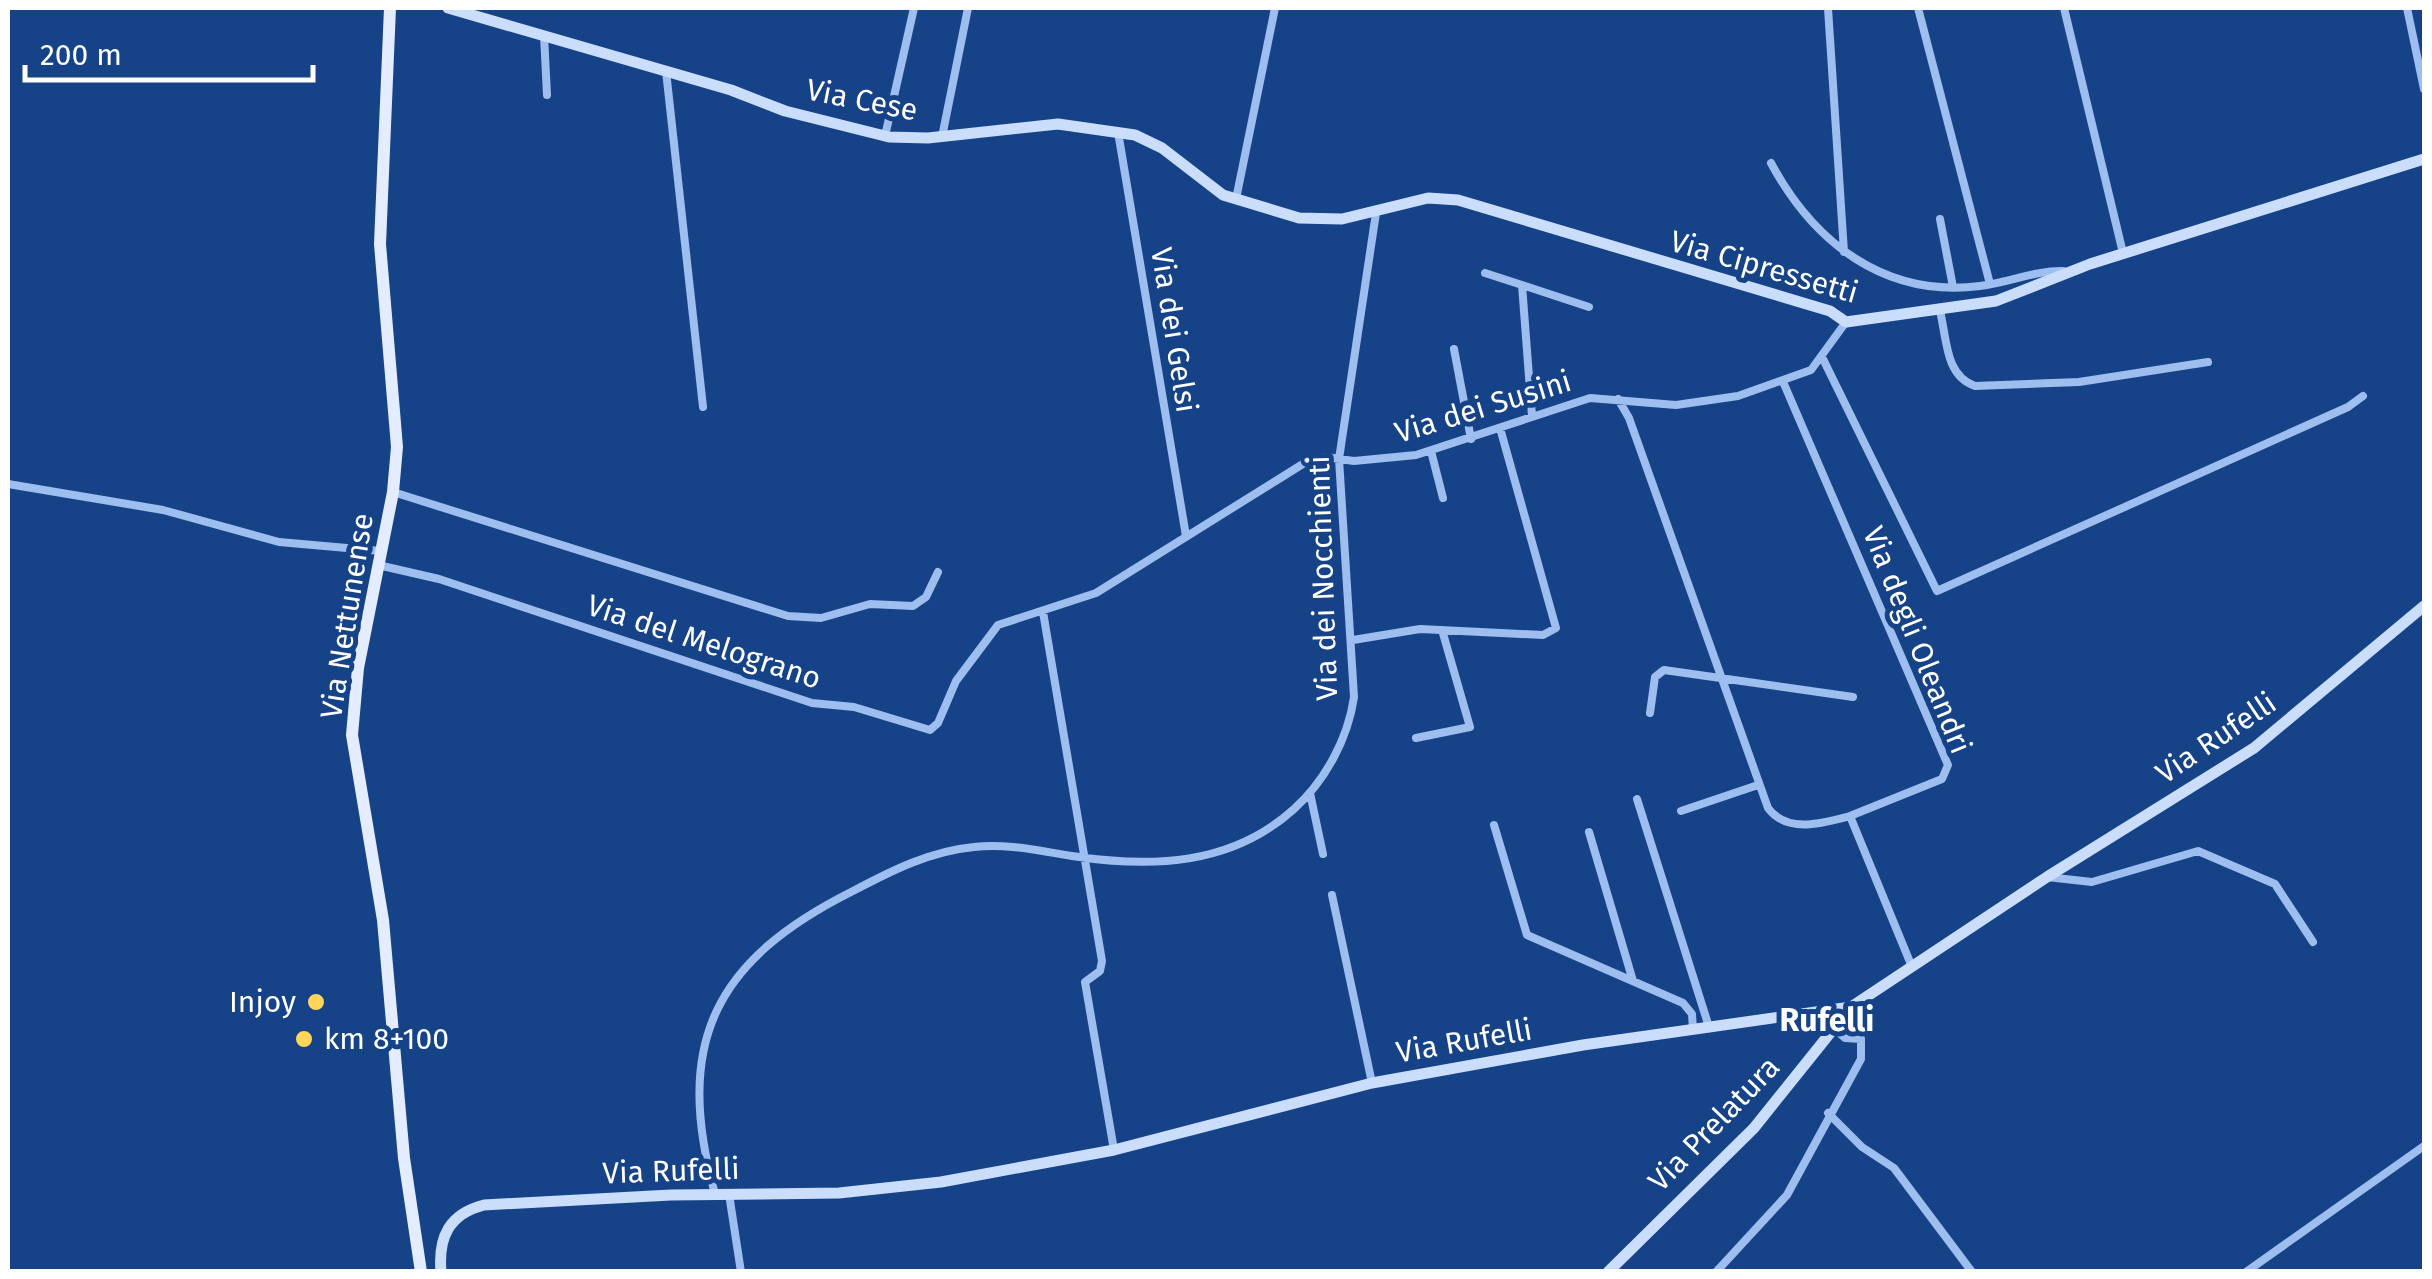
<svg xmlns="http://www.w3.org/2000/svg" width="2432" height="1279" viewBox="0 0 2432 1279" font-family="'Fira Sans',sans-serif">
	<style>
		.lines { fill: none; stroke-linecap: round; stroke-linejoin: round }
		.street { stroke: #9dbeee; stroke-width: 8 }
		.secondary { stroke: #caddfa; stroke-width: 11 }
		.primary { stroke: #e4edff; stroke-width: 12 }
		.poi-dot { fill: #ffd65a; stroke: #164388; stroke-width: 4 }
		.labels { text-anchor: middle; stroke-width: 10; stroke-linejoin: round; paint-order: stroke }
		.street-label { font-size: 30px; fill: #fff; stroke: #164388 }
		.poi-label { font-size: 30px; fill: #fff; stroke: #164388; text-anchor: end }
		.neighbourhood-label { font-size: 32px; font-weight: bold; fill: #fff; stroke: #164388 }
	</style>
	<rect width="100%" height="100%" fill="#164388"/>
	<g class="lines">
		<path class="street" d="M1828 8 1844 252
			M1918 8 1990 284
			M2064 8 2123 253
			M2407 8 2424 89
			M544 35 547 95
			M666 71 703 407
			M1118 132 1186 536
			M885 136 914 8
			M942 137 968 8
			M1771 163C1814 243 1885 298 1980 286 2008 283 2036 270 2063 271
			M1236 199 1275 8
			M1940 219 1953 287
			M1485 273 1522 285
			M1940 311C1947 339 1945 376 1975 386L2079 382 2208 362
			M1454 349 1471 439
			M1823 359 1937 591 2348 407 2363 396
			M1784 384 1948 765 1942 779 1850 816 1912 967
			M1618 399 1629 418 1768 808C1787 834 1823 823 1850 816
			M1532 416 1522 285 1589 307
			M1431 451 1443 498
			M8 484 163 510 279 542 381 551
			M393 492 788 616 821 618 870 604 913 606 926 597 938 572
			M378 565 439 579 812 703 854 707 930 730 938 723 956 681 998 625 1096 593 1306 462 1325 457 1354 461 1416 455 1590 398 1676 405 1738 396 1811 370 1846 322
			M1043 612 1102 961 1100 971 1085 982 1114 1150
			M1353 640 1420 629 1543 635 1556 628 1500 428
			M1650 713 1655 677 1664 670 1853 697
			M1416 738 1470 727 1442 630
			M1310 793 1323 854
			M1637 799 1709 1027
			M1681 811 1758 785
			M1494 825 1527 935 1683 1003 1692 1014 1693 1030
			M1589 832 1633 981
			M2047 877 2092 882 2198 851 2275 884 2313 942
			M1332 895 1372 1083
			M1828 1113 1862 1147 1894 1168 1972 1272
			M715 1194C673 1042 715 960 853 891 891 871 930 851 974 847 1007 843 1039 851 1072 856 1151 868 1231 866 1294 809 1325 781 1348 739 1354 697L1339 459 1376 213
			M729 1194 741 1272
			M1716 1272 1787 1195 1861 1059V1039L1845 1038 1835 1029
			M2246 1272 2424 1146"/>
		<path class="secondary" d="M448 8 731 90 785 111 889 137 928 138 1058 124 1135 135 1162 148 1223 195 1299 218 1342 219 1428 198 1458 200 1830 311 1846 322 1996 301 2090 264 2424 159
			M441 1272C438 1237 449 1214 484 1205L671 1195 839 1193 941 1182 1114 1150 1372 1083 1583 1045 1851 1007 2047 877 2254 748 2424 606
			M1608 1272 1754 1128 1851 1007"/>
		<path class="primary" d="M390 8 380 244 397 447 393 492 358 668 352 735 383 920 404 1158 421 1272"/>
	</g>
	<g class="poi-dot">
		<circle cx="316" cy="1002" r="10"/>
		<circle cx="304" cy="1039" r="10"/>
	</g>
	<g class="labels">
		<g class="street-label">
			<text transform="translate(862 100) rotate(11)" y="10">Via Cese</text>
			<text transform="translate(1764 267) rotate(16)" y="10">Via Cipressetti</text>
			<text transform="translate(1174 330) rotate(81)" y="10">Via dei Gelsi</text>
			<text transform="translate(1483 407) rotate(-17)" y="10">Via dei Susini</text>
			<text transform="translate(1323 578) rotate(-92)" y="10">Via dei Nocchienti</text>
			<text transform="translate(347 616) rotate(-81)" y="10">Via Nettunense</text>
			<text transform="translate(1917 640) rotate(68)" y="10">Via degli Oleandri</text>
			<text transform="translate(704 642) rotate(18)" y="10">Via del Melograno</text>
			<text transform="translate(2216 738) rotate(-34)" y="10">Via Rufelli</text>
			<text transform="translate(1464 1041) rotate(-10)" y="10">Via Rufelli</text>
			<text transform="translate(1714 1124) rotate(-46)" y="10">Via Prelatura</text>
			<text transform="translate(671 1171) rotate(-2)" y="10">Via Rufelli</text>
		</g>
		<g class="poi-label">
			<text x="296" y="1012">Injoy</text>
			<text x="324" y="1049" text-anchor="start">km 8+100</text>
		</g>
		<g class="neighbourhood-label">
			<text x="1827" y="1031">Rufelli</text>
		</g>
	</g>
	<rect width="2432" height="1279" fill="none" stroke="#ffffff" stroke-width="20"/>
	<path d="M25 65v15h288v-15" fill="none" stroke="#ffffff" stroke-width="5"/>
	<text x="40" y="65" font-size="30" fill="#ffffff" stroke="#164388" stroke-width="8" paint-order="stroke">200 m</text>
</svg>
